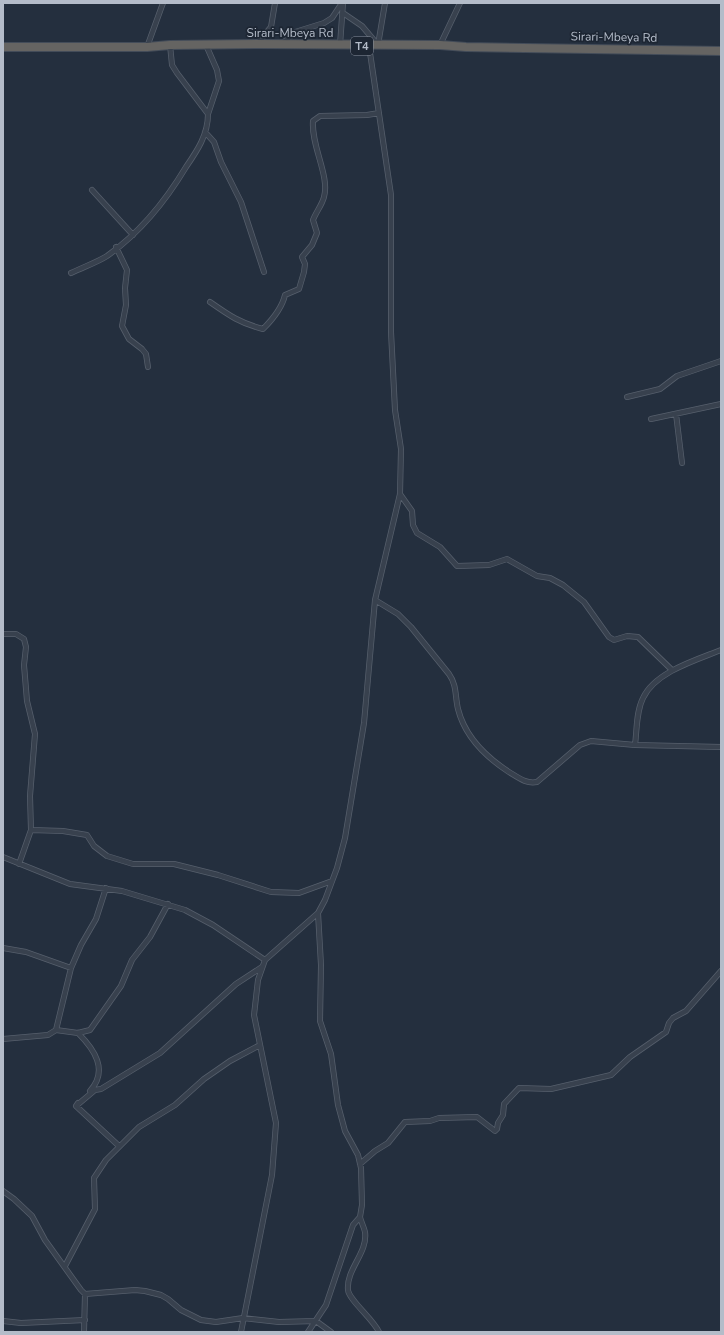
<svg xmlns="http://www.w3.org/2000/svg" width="724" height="1335" viewBox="0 0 724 1335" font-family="'Nunito Sans',sans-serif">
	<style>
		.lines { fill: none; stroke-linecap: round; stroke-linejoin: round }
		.minor-casing { stroke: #565f6c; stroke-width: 6 }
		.trunk-casing { stroke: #434c59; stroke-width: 10 }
		.minor { stroke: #38414e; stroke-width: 4.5 }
		.trunk { stroke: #656462; stroke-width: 8 }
		.labels { text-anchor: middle; stroke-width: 3.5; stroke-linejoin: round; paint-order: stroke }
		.shield { fill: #1d2633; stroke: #878f9c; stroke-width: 1 }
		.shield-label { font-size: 11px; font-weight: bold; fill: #b4bcc9 }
		.street-label { font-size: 12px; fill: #b4bcc9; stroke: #1d2633 }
	</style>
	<rect width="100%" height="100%" fill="#242f3e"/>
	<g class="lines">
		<defs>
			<path id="minor" d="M343 13 362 26 378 45
				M257 44 271 27 275 3
				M282 44 295 32 324 23 332 18 342 3
				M206 45 217 70 219 81 208 114
				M340 45 343 3
				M378 45 385 3
				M440 45 460 3
				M147 47 163 3
				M205 132 214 142 221 162 241 202 264 272
				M92 190 133 235
				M116 247 127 270 125 288 126 305 122 326 129 339 142 349 146 354 148 367
				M71 273C83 267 96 263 107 256 141 232 165 202 186 167 197 151 208 135 208 114L177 73 172 65 170 45
				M210 302C230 316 240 323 263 329 272 320 282 308 285 295L299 289 304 272 305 264 302 257 312 245 317 233 313 220C316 212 322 205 324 197 330 176 311 146 313 121L320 116 367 115 379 113
				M627 397 660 389 677 376 721 361
				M676 414 682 463
				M651 419 721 404
				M400 494 412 511 413 525 417 533 440 547 457 566 489 565 507 559 537 576 550 578 563 585 584 602 609 637 614 640 627 636 638 637 672 670
				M375 600 398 614 411 627 449 674C457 685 455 697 458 709 465 737 486 757 509 772 519 778 526 784 537 782L580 745 591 741 635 745 721 747
				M3 634H16L24 639 26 647 24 665 27 701 35 734 30 796 31 830 19 864
				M635 745C637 730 636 712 643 698 655 672 696 660 721 650
				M31 830 63 831 87 835 94 846 107 856 133 864H174L218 875 271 892 299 893 332 881
				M3 857 70 884 122 891 185 910 213 925 265 960
				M3 948 26 952 71 968
				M56 1030 71 968 81 945 96 919 106 888
				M78 1033C94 1049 109 1070 90 1091
				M3 1039 48 1035 56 1030 78 1033 90 1030 121 986 132 960 150 937 168 904
				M78 1103 76 1106 119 1146
				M76 1106 95 1090 101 1089 160 1053 236 984 262 967
				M360 1164 375 1151 388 1143 405 1122 430 1121 439 1118 477 1117 495 1131 497 1129 498 1123 503 1115 504 1104 519 1088 551 1089 611 1075 630 1057 666 1032 669 1023 673 1018 686 1011 721 971
				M3 1191 14 1199 32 1216 45 1240 81 1290 85 1294 135 1290 145 1291 161 1295 168 1299 181 1310 201 1320 216 1322 243 1318 279 1322 316 1321 331 1332
				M360 1217C361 1222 364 1227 365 1232 368 1253 346 1269 348 1290 349 1300 373 1319 379 1332
				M65 1266 95 1209 94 1178 106 1160 139 1127 175 1105 204 1079 230 1061 260 1045
				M3 1321 21 1323 85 1320
				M84 1332 85 1294
				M241 1332 272 1175 276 1123 254 1015 258 980 265 960 318 913 325 900 337 868 345 838 364 723 375 600 400 494 401 449 395 410 391 332V195L369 46
				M308 1332 326 1305 353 1225 360 1217 362 1205 361 1168 358 1155 345 1131 338 1105 331 1054 320 1021 321 965 318 913"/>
			<path id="trunk" d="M3 47H147L170 45 257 44 440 45 466 47 721 51"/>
		</defs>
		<use href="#minor" class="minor-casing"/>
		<use href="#trunk" class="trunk-casing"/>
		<use href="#minor" class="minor"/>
		<use href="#trunk" class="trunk"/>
	</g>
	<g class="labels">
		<rect class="shield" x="351" y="37" width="22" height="18" rx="3"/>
		<g class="shield-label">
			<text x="362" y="50">T4</text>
		</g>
		<g class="street-label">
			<text x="290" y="37">Sirari-Mbeya Rd</text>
			<text transform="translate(614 37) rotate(1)" y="4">Sirari-Mbeya Rd</text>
		</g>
	</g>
	<rect width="724" height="1335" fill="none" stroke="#b4bcc9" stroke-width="8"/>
</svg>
